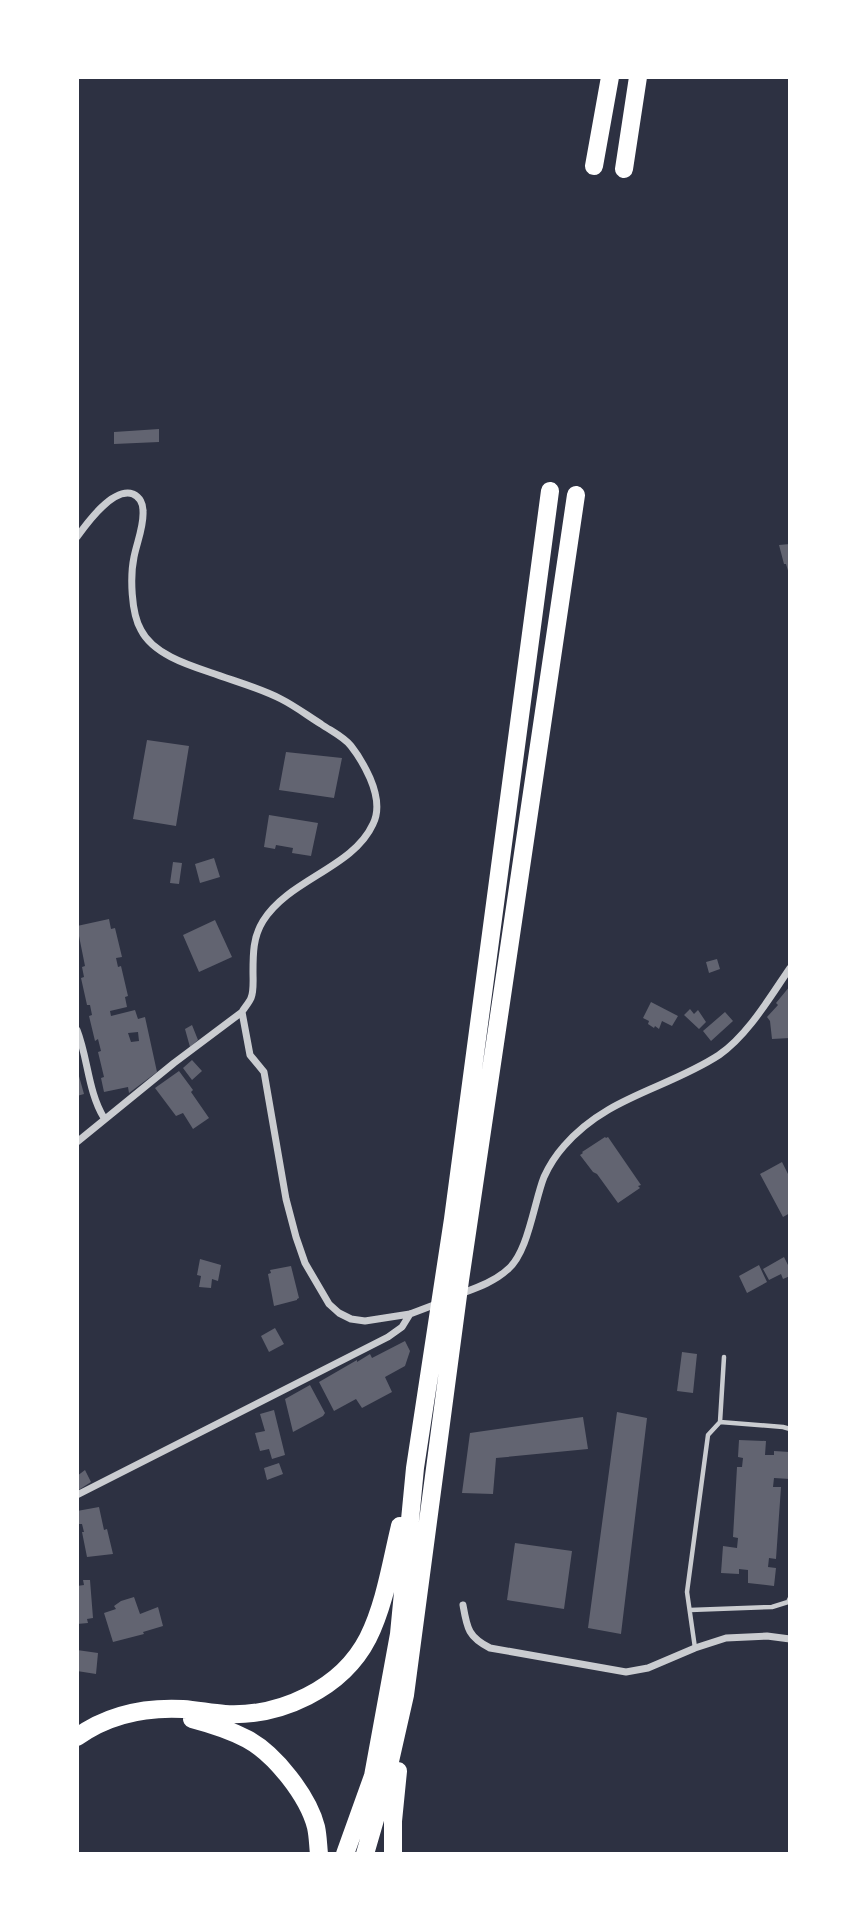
<svg xmlns="http://www.w3.org/2000/svg" width="867" height="1931" viewBox="0 0 867 1931" font-family="'Sofia Sans Condensed',sans-serif">
	<style>
		.building { fill: #626471; fill-rule: evenodd }
		.lines { fill: none; stroke-linecap: round; stroke-linejoin: round }
		.service { stroke: #caccd0; stroke-width: 4.5 }
		.minor { stroke: #caccd0; stroke-width: 7 }
		.motorway { stroke: #fff; stroke-width: 18 }
	</style>
	<rect width="100%" height="100%" fill="#2d3142"/>
	<path class="building" d="M159 429V442L114 444V432Z
		M790 544V574H789L786 564H784L779 545Z
		M147 740 189 746 176 826 133 819Z
		M286 752 342 758 334 798 279 790Z
		M269 815 318 823 311 856 292 853 293 848 276 845 275 849 264 847Z
		M214 858 220 877 200 883 195 864Z
		M173 862 182 863 179 884 170 883Z
		M109 919 111 929 115 928 122 957 116 958 118 967 121 966 128 996 125 997 127 1007 110 1011 111 1016 135 1010 138 1019 145 1017 157 1072 129 1093 128 1087 104 1092 101 1078 104 1077 98 1052 101 1051 98 1039 95 1041 89 1016 92 1015 90 1005H87L81 978 84 977 82 967 85 966 77 926ZM138 1032 139 1041 131 1042 128 1033Z
		M215 920 232 957 199 972 183 935Z
		M717 959 720 969 709 973 706 962Z
		M790 986V1038L772 1039 770 1021 767 1017 778 1005 776 1003Z
		M651 1002 678 1016 672 1026 662 1021 659 1029 655 1026 654 1028 648 1024 649 1021 643 1018Z
		M690 1009 694 1014 698 1010 706 1022 699 1029 684 1015Z
		M725 1012 733 1021 711 1041 703 1031Z
		M192 1025 198 1040 190 1047 185 1029Z
		M192 1060 202 1071 192 1080 183 1068Z
		M77 1069 84 1094 77 1096Z
		M179 1071 193 1090 191 1092 209 1118 193 1129 183 1113 176 1116 155 1088Z
		M605 1137 606 1138 608 1137 641 1185 638 1186 640 1188 618 1203 597 1174 593 1172 580 1155 583 1153 582 1152Z
		M782 1162 790 1178V1213L783 1217 760 1174Z
		M784 1257 790 1269V1276L783 1279 781 1274 769 1280 763 1269Z
		M200 1259 221 1265 218 1281 212 1279 211 1288 199 1287 201 1276 197 1275Z
		M759 1265 767 1282 747 1293 739 1276Z
		M291 1266 299 1298 297 1299V1300L274 1306 268 1274 271 1273 270 1270Z
		M275 1328 284 1344 269 1352 261 1336Z
		M405 1341 410 1351 405 1366 385 1377 392 1392 362 1408 356 1399 334 1411 319 1382 357 1360V1362L370 1354 372 1358Z
		M682 1352 697 1354 693 1393 677 1391Z
		M310 1385 325 1413 323 1416 293 1432 285 1399Z
		M274 1410 285 1455 272 1459 269 1449 260 1451 255 1433 265 1431 260 1414Z
		M617 1412 647 1418 621 1634 588 1628Z
		M583 1417 588 1449 496 1458 493 1494 462 1493 470 1433Z
		M739 1440 766 1441 765 1455H774V1451L790 1452V1479L774 1478 773 1487H781L776 1559 769 1558 768 1567 776 1568 774 1586 748 1583V1570L739 1569V1574L721 1573 723 1546 737 1548 738 1538 733 1537 737 1467H742L743 1458 738 1457Z
		M279 1463 283 1474 267 1480 264 1468Z
		M85 1470 91 1482 77 1491V1476Z
		M99 1507 104 1530 107 1529 113 1554 87 1557 82 1532H84L82 1524H79L77 1511Z
		M515 1543 572 1551 564 1609 507 1600Z
		M83 1580H90L93 1618 87 1619 88 1623 77 1624V1586L84 1585Z
		M134 1597 140 1614 158 1607 163 1626 143 1632 144 1634 113 1642 104 1613 116 1609 114 1606 121 1601Z
		M77 1650 98 1653 96 1674 77 1671Z"/>
	<g class="lines">
		<path class="service" d="M720 1422 783 1427 790 1429
			M690 1610 772 1607 788 1602 790 1598
			M695 1648 687 1592 708 1435 720 1422 724 1357"/>
		<path class="minor" d="M77 537C87 523 113 487 133 494 140 497 143 504 143 511 144 526 137 542 134 557 130 576 131 613 141 630 153 654 188 665 212 673 234 681 260 688 281 699 295 706 308 716 321 724 331 731 344 737 351 746 359 756 365 767 370 778 376 792 380 810 373 824 353 868 289 879 263 921 253 937 253 954 253 972 253 980 254 991 251 998 249 1003 244 1008 242 1012L250 1055 264 1072 286 1199 296 1237 305 1263 329 1304 339 1313 351 1319 365 1321 410 1314 439 1303
			M77 1030C88 1058 88 1092 104 1118
			M77 1142 174 1063 242 1012
			M460 1294C476 1288 494 1282 507 1270 528 1254 534 1202 544 1177 549 1166 556 1155 564 1146 607 1096 667 1089 719 1055 748 1035 770 997 790 968
			M77 1495 388 1337 402 1327 410 1314
			M463 1605C467 1628 468 1637 490 1648L626 1672 648 1668 695 1648 726 1638 767 1636 790 1639"/>
		<path class="motorway" d="M594 166 610 77
			M624 169 638 77
			M192 1719C211 1724 230 1730 247 1739 275 1754 308 1796 316 1827 318 1836 318 1845 319 1854
			M77 1737C109 1714 144 1707 183 1709 197 1710 211 1713 225 1714 280 1717 342 1689 368 1638 385 1604 391 1563 400 1526
			M345 1854 373 1776 399 1634 415 1468 453 1219 550 491
			M365 1854 383 1792 405 1695 460 1280 576 495
			M393 1854V1821L398 1771"/>
	</g>
	<rect width="867" height="1931" fill="none" stroke="#ffffff" stroke-width="158"/>
</svg>
